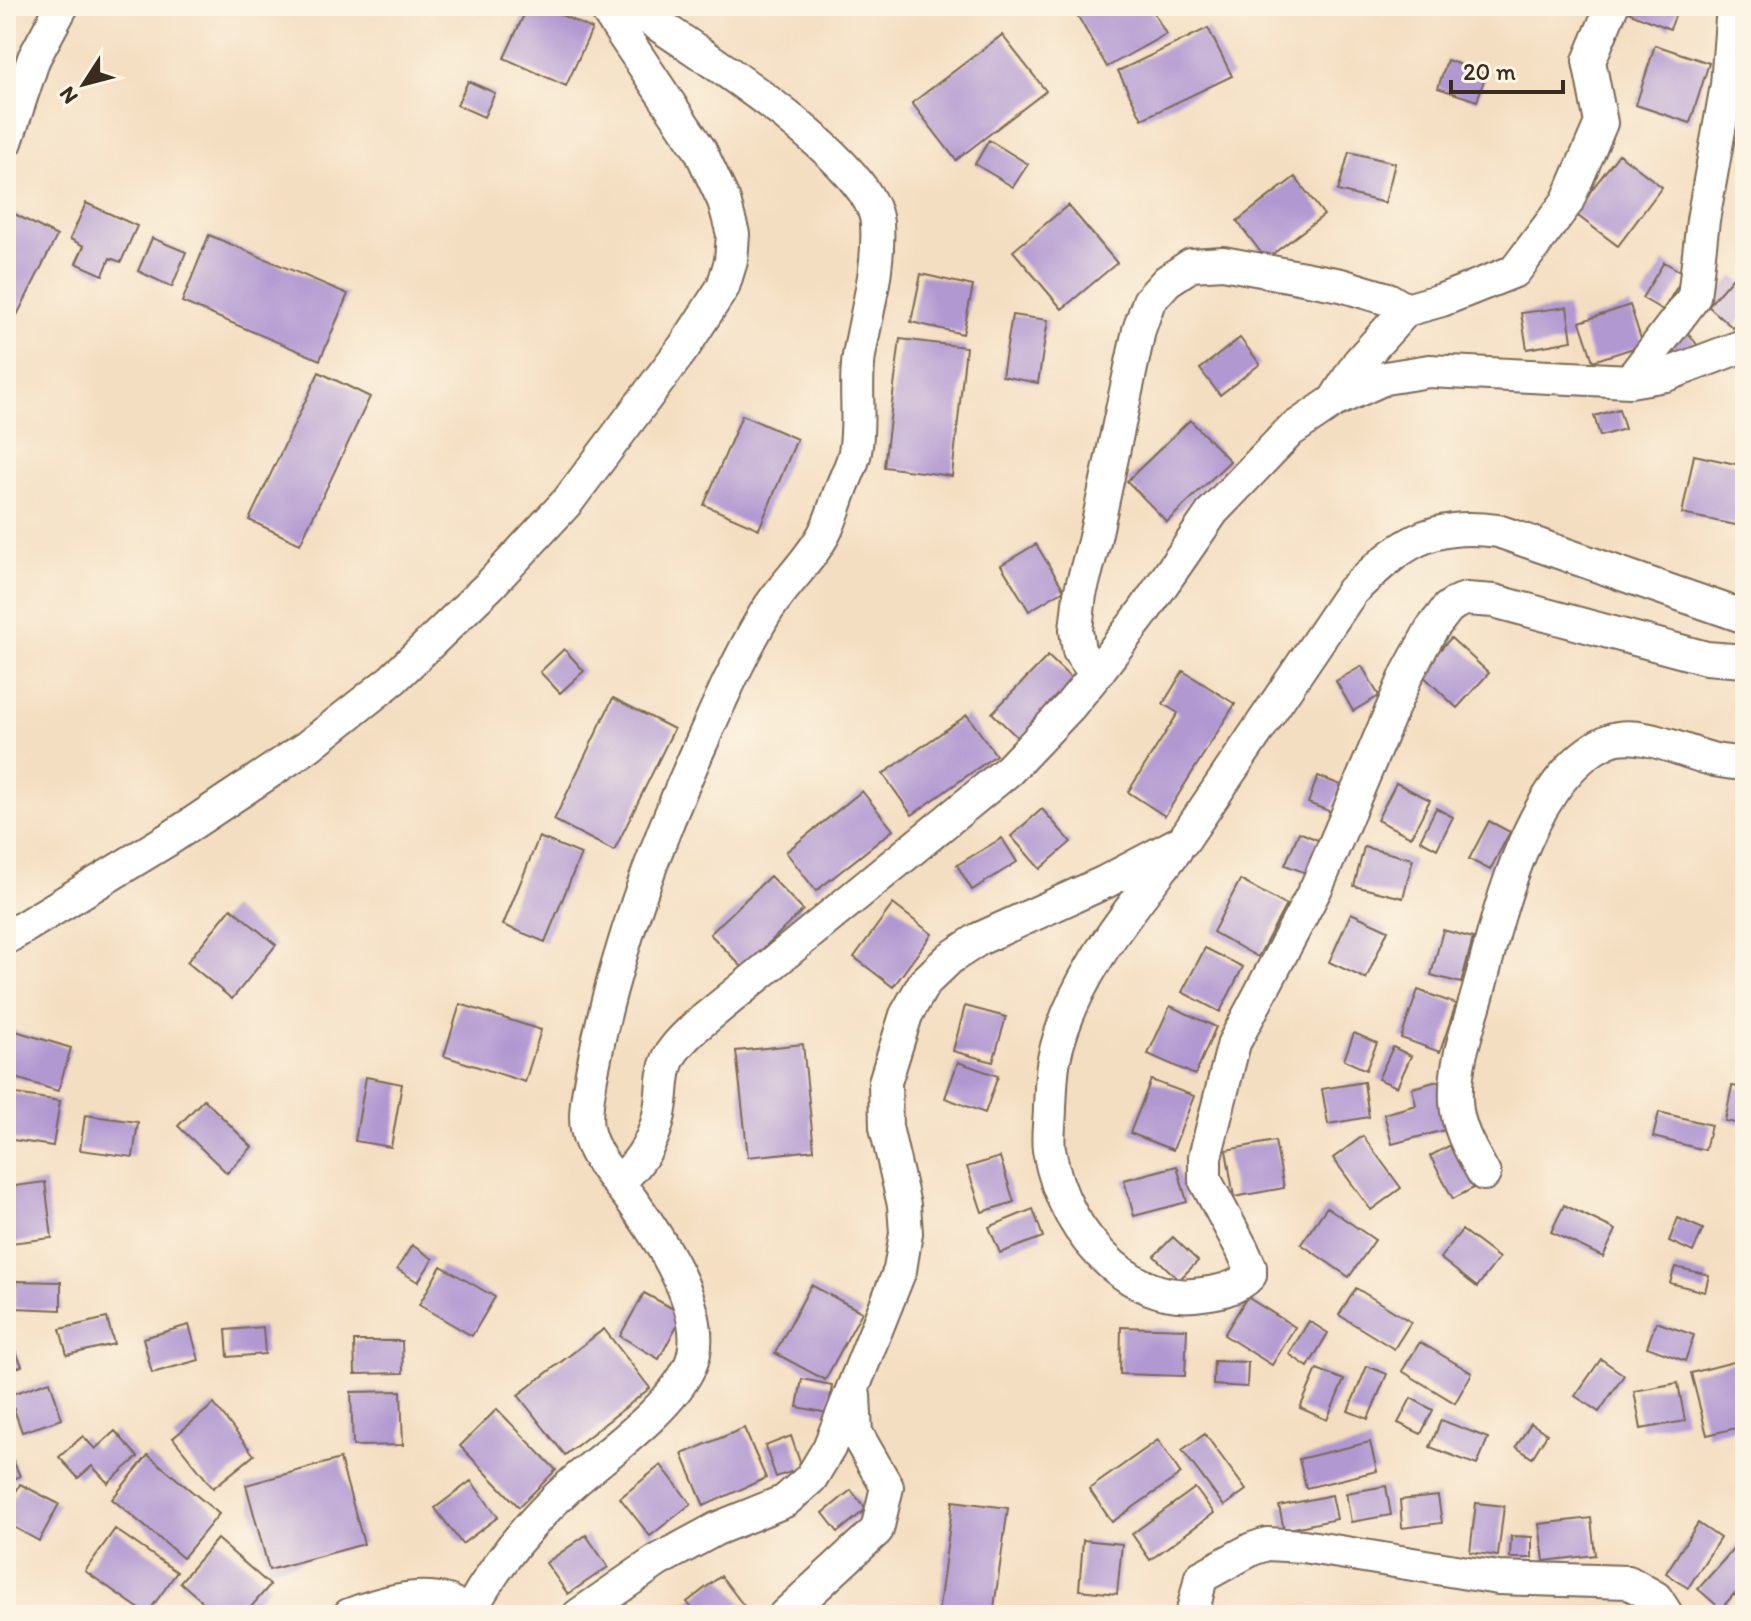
<svg xmlns="http://www.w3.org/2000/svg" width="1751" height="1621" viewBox="0 0 1751 1621" font-family="Itim,sans-serif">
	<style>
		.building { fill: #b198d1 }
		.lines { fill: none; stroke-linecap: round; stroke-linejoin: round }
		.minor-casing { stroke: #7c6957; stroke-width: 36 }
		.minor { stroke: #fff; stroke-width: 32 }
	</style>
	<rect width="100%" height="100%" fill="#fcf5e5"/>
	<filter id="ink" filterUnits="userSpaceOnUse"><feTurbulence type="fractalNoise" baseFrequency=".0125" numOctaves="2"/><feDisplacementMap in="SourceGraphic" scale="16" xChannelSelector="R" yChannelSelector="G"/><feConvolveMatrix kernelMatrix="1 2 1 2 8 2 1 2 1" color-interpolation-filters="sRGB"/></filter>
	<filter id="wash" filterUnits="userSpaceOnUse"><feTurbulence type="fractalNoise" baseFrequency=".006" numOctaves="4" result="noise"/><feDisplacementMap in="SourceGraphic" scale="32" xChannelSelector="R" yChannelSelector="G"/><feGaussianBlur stdDeviation="1.8" result="paint"/><feColorMatrix in="noise" values="0 0 0 0 0 0 0 0 0 0 0 0 0 0 0 0 0 1.4 0 .05"/><feComposite in="paint" operator="in"/></filter>
	<g filter="url(#wash)">
		<rect width="100%" height="100%" fill="#f4dec1"/>
		<g id="blocks">
			<path class="building" d="M528 6H542L592 29 566 86 504 58Z
				M1072 6H1150L1166 34 1107 67Z
				M1632 6H1679L1670 29 1630 13Z
				M1208 28 1232 76 1142 119 1118 71Z
				M1002 35 1046 91 956 160 912 103Z
				M1655 45 1709 63 1690 123 1636 105Z
				M1447 60 1486 74 1477 101 1438 88Z
				M468 81 495 93 484 117 457 105Z
				M989 140 1028 164 1013 187 975 164Z
				M1349 152 1395 163 1385 203 1338 191Z
				M1619 154 1662 187 1618 246 1574 213Z
				M1295 177 1324 215 1266 259 1237 221Z
				M86 203 137 226 121 262 110 258 103 275 76 263 84 246 70 239Z
				M1068 205 1117 263 1062 309 1013 251Z
				M9 211 57 236 6 337V218Z
				M209 235 348 294 320 360 182 302Z
				M152 238 186 252 172 287 138 271Z
				M1664 262 1685 274 1663 310 1642 298Z
				M921 274 973 286 963 334 911 322Z
				M1734 276 1745 286V315L1733 328 1708 306Z
				M1630 305 1643 345 1593 361 1580 322Z
				M1567 307 1572 341 1527 349 1521 313Z
				M1012 315 1048 320 1038 383 1002 376Z
				M1686 330 1698 346 1681 359 1669 342Z
				M1240 338 1260 364 1220 395 1200 369Z
				M900 339 966 347 952 476 884 467Z
				M319 372 370 397 300 544 249 520Z
				M1619 409 1625 429 1600 436 1594 416Z
				M742 415 797 439 759 529 704 505Z
				M1190 420 1230 461 1167 522 1127 481Z
				M1694 455 1745 466V527L1682 514Z
				M1036 544 1064 590 1029 611 1001 565Z
				M1451 638 1489 673 1457 708 1419 672Z
				M564 649 584 671 560 693 540 672Z
				M1048 656 1076 683 1020 740 992 713Z
				M1362 666 1379 696 1353 711 1336 681Z
				M1183 671 1235 704 1165 816 1128 792 1178 713 1163 704Z
				M613 698 674 729 614 851 554 820Z
				M967 715 996 755 912 815 883 774Z
				M1318 776 1341 785 1331 812 1308 803Z
				M1396 783 1430 800 1411 837 1377 820Z
				M862 791 893 830 816 891 786 852Z
				M1436 808 1453 817 1437 849 1420 840Z
				M1042 809 1071 842 1040 869 1011 836Z
				M1489 821 1510 832 1490 870 1469 859Z
				M1299 832 1320 841 1306 873 1285 865Z
				M539 837 581 854 545 942 503 925Z
				M1002 838 1017 862 972 890 957 865Z
				M1364 847 1413 859 1403 898 1354 886Z
				M770 876 803 910 743 968 710 934Z
				M1240 880 1286 905 1258 957 1213 932Z
				M893 904 932 934 893 987 854 957Z
				M231 908 276 945 232 999 187 962Z
				M1351 913 1388 930 1366 979 1329 962Z
				M1443 930 1473 938 1461 983 1431 975Z
				M1205 948 1243 967 1220 1012 1182 992Z
				M1418 990 1456 1004 1440 1052 1401 1038Z
				M460 1004 541 1030 525 1082 444 1056Z
				M965 1006 1006 1017 993 1062 953 1051Z
				M1170 1006 1216 1027 1195 1075 1148 1054Z
				M6 1028 71 1048 58 1091 6 1075Z
				M1354 1033 1377 1043 1366 1070 1344 1060Z
				M803 1044 814 1150 748 1157 736 1051Z
				M1393 1047 1411 1056 1397 1087 1378 1079Z
				M958 1062 998 1076 985 1113 945 1098Z
				M366 1077 402 1084 391 1147 355 1141Z
				M1151 1080 1194 1096 1173 1150 1130 1133Z
				M1438 1081 1452 1128 1392 1144 1384 1114 1416 1105 1412 1088Z
				M1364 1082 1369 1117 1328 1124 1322 1089Z
				M1732 1086 1745 1088V1125L1725 1121Z
				M10 1093 60 1101 53 1146 6 1139Z
				M204 1099 252 1147 227 1173 178 1126Z
				M1659 1112 1711 1125 1705 1150 1653 1137Z
				M85 1115 138 1122 133 1157 80 1150Z
				M1363 1136 1401 1188 1371 1210 1333 1158Z
				M1275 1141 1284 1188 1234 1197 1226 1150Z
				M1458 1141 1481 1184 1453 1199 1430 1156Z
				M1000 1157 1014 1202 982 1212 967 1167Z
				M1177 1166 1187 1202 1134 1216 1124 1180Z
				M45 1182 52 1238 11 1243 6 1187Z
				M1564 1205 1616 1230 1603 1257 1551 1232Z
				M1327 1207 1375 1240 1349 1277 1301 1244Z
				M1033 1209 1043 1237 1000 1253 989 1227Z
				M1678 1218 1703 1229 1693 1252 1669 1241Z
				M1462 1230 1499 1258 1477 1287 1440 1258Z
				M1173 1237 1198 1261 1179 1280 1154 1256Z
				M412 1245 433 1259 418 1282 397 1269Z
				M441 1266 495 1297 472 1336 419 1305Z
				M1675 1267 1709 1275 1705 1292 1670 1283Z
				M16 1281 61 1282V1310L14 1308Z
				M811 1285 862 1312 825 1380 775 1353Z
				M1356 1288 1411 1322 1394 1349 1339 1315Z
				M644 1293 683 1314 659 1359 620 1336Z
				M1247 1297 1295 1327 1272 1365 1224 1335Z
				M107 1318 114 1344 67 1355 60 1329Z
				M1309 1321 1328 1333 1308 1367 1289 1354Z
				M1656 1322 1694 1335 1685 1361 1647 1347Z
				M189 1325 199 1360 152 1373 143 1338Z
				M263 1327 265 1354 228 1357 226 1330Z
				M1121 1327 1187 1329 1185 1376 1120 1374Z
				M6 1329 22 1366 6 1372Z
				M604 1329 650 1388 565 1455 518 1395Z
				M354 1341H402L403 1373 355 1374Z
				M1420 1342 1472 1373 1455 1403 1402 1371Z
				M1601 1359 1624 1375 1599 1412 1575 1396Z
				M1745 1359V1426L1707 1435 1691 1373Z
				M1214 1361 1248 1362 1247 1387 1213 1385Z
				M1367 1366 1387 1374 1368 1419 1348 1411Z
				M1317 1369 1344 1380 1327 1420 1300 1408Z
				M802 1379 832 1385 828 1413 797 1407Z
				M50 1381 62 1419 22 1432 9 1395Z
				M1678 1383 1685 1421 1641 1429 1634 1391Z
				M401 1391 403 1445 353 1446 351 1392Z
				M1411 1398 1433 1410 1421 1434 1398 1423Z
				M214 1404 254 1455 213 1488 173 1438Z
				M497 1409 556 1470 519 1507 460 1446Z
				M1441 1420 1488 1438 1477 1465 1430 1447Z
				M1531 1423 1547 1434 1532 1458 1516 1447Z
				M744 1428 766 1478 704 1506 682 1454Z
				M115 1431 138 1457 108 1483 92 1466 78 1478 59 1457 83 1436 95 1449Z
				M1205 1434 1246 1490 1224 1506 1182 1450Z
				M791 1436 802 1468 776 1477 765 1446Z
				M1158 1440 1181 1474 1112 1522 1089 1489Z
				M1370 1442 1377 1471 1306 1488 1299 1459Z
				M6 1445 20 1476 6 1483Z
				M148 1455 219 1514 183 1558 112 1499Z
				M340 1459 364 1544 269 1570 246 1485Z
				M661 1465 691 1504 650 1536 620 1498Z
				M471 1481 498 1517 462 1544 435 1508Z
				M20 1484 59 1504 39 1541 6 1523V1511Z
				M1386 1486 1391 1515 1351 1522 1346 1493Z
				M1195 1488 1214 1513 1150 1560 1132 1534Z
				M851 1490 866 1509 838 1532 823 1513Z
				M1332 1495 1337 1519 1284 1530 1279 1506Z
				M1438 1496 1442 1523 1402 1528 1400 1500Z
				M953 1501 1008 1508 993 1615H938Z
				M1476 1503 1504 1506 1498 1556 1470 1552Z
				M1591 1518 1595 1555 1544 1561 1539 1524Z
				M1698 1523 1720 1538 1688 1588 1666 1573Z
				M115 1529 177 1572 147 1614 85 1571Z
				M586 1535 608 1567 568 1594 546 1563Z
				M1511 1536 1532 1537V1558H1510Z
				M1745 1536V1604L1734 1594 1721 1609 1698 1589Z
				M217 1539 270 1585 244 1615H218L180 1582Z
				M1083 1540 1122 1544 1117 1594 1079 1590Z
				M721 1576 744 1606 732 1615H697L687 1602Z
				M877 1610V1615H802V1611Z"/>
		</g>
	</g>
	<g filter="url(#ink)">
		<use href="#blocks" fill-opacity="0" stroke="#7c6957" stroke-width="2"/>
		<g class="lines">
			<defs>
				<path id="minor" d="M6 142 34 58 62 6
					M1630 381 1694 297 1703 220 1727 85 1732 19
					M1334 401 1359 362 1406 310 1442 300 1515 271 1567 202 1601 123 1589 61 1612 6
					M1096 674 1079 651 1076 630 1080 594 1094 542 1139 330 1149 301 1167 281 1191 265 1223 263 1341 285 1388 299 1406 310
					M1176 850C1127 914 1071 979 1054 1059 1051 1074 1051 1091 1050 1107 1050 1121 1047 1137 1049 1150 1057 1196 1077 1234 1112 1265 1136 1285 1162 1298 1194 1295 1213 1293 1237 1290 1250 1275V1267L1242 1249 1205 1180V1157L1234 1043 1317 886 1407 674 1431 630 1448 608 1457 602 1466 599 1494 601 1706 658 1745 661
					M6 938 169 839 307 747 393 679 490 585 568 501 684 347 723 287 731 261 733 234 724 201 700 150 604 6
					M1484 1174C1471 1151 1457 1128 1456 1101 1454 1064 1468 1028 1478 993 1497 919 1530 774 1608 741 1638 728 1685 753 1715 760 1725 762 1735 763 1745 764
					M618 1183C643 1160 657 1137 661 1103 663 1089 662 1073 668 1060 673 1047 685 1037 695 1027L1009 770 1069 707 1096 674 1144 611 1213 511 1290 431 1334 401 1385 378 1429 371 1630 381 1666 375 1745 345
					M468 1614C495 1565 533 1518 575 1481 611 1450 670 1409 690 1366 712 1317 661 1241 633 1202 616 1179 593 1158 587 1129 584 1112 589 1089 592 1072 613 960 653 850 700 746 719 703 739 658 763 617 780 587 809 563 825 532 832 518 836 502 842 487 846 476 853 463 855 452 861 421 854 387 859 356 866 314 880 267 877 223 872 159 684 43 630 6
					M349 1615C378 1604 416 1592 448 1601 455 1603 462 1611 468 1615
					M579 1615 657 1561 716 1529 785 1501 811 1478 829 1448 900 1270 906 1233 904 1205 886 1127 885 1082 906 1015 924 983 950 958 979 939 1105 882 1183 841 1352 591C1401 545 1427 522 1498 531L1745 617
					M785 1615 877 1530 887 1487 856 1433 854 1396
					M1192 1615 1201 1577 1252 1549 1267 1544 1303 1546 1498 1578 1628 1582 1656 1598 1667 1615"/>
			</defs>
			<use href="#minor" class="minor-casing"/>
			<use href="#minor" class="minor"/>
		</g>
	</g>
	<rect width="1751" height="1621" fill="none" stroke="#fcf5e5" stroke-width="32"/>
	<g transform="translate(84 84) rotate(234)" stroke="#fcf5e5" stroke-width="6" paint-order="stroke">
	<path d="M0-6L14 30L0 20L-14 30Z" fill="#3b2a1e"/>
	<text y="-12" font-size="22" font-weight="bold" text-anchor="middle" fill="#3b2a1e">N</text>
	</g>
	<path d="M1451 80v12h112v-12" fill="none" stroke="#3b2a1e" stroke-width="4"/>
	<text x="1463" y="80" font-size="24" fill="#3b2a1e" stroke="#fcf5e5" stroke-width="6" paint-order="stroke">20 m</text>
</svg>
